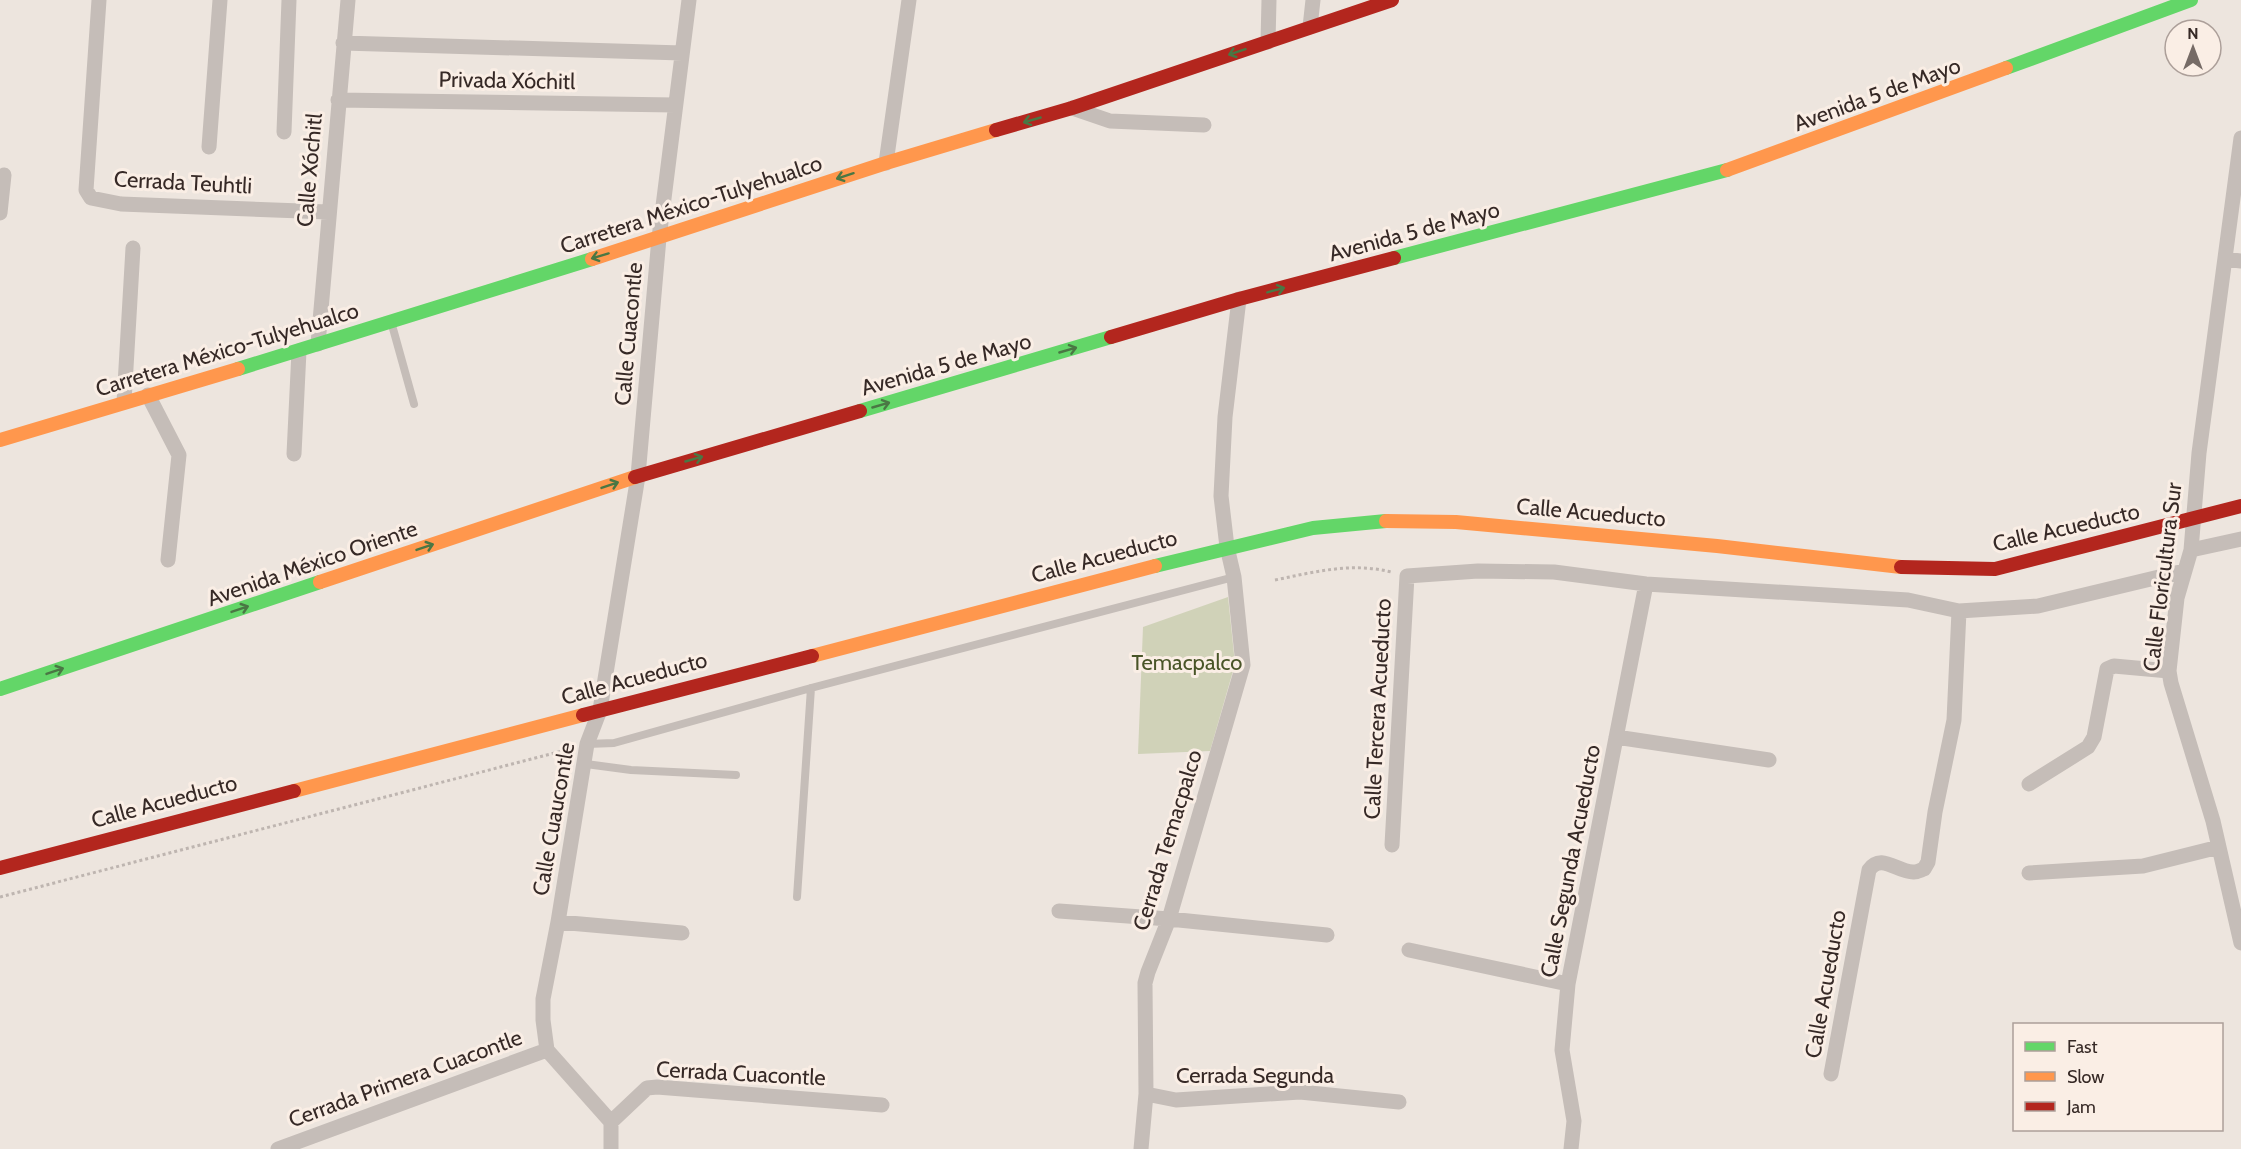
<svg xmlns="http://www.w3.org/2000/svg" width="2241" height="1149" viewBox="0 0 2241 1149" font-family="Cabin,sans-serif">
	<style>
		.green { fill: #d0d2b8 }
		.lines { fill: none; stroke-linecap: round; stroke-linejoin: round }
		.path { stroke: #beb5b0; stroke-width: 3; stroke-dasharray: 3 3; stroke-linecap: butt }
		.lane { stroke: #c5bdb8; stroke-width: 8 }
		.street { stroke: #c5bdb8; stroke-width: 15 }
		.fast { stroke: #63d668; stroke-width: 14 }
		.slow { stroke: #ff974d; stroke-width: 14 }
		.jam { stroke: #b3261e; stroke-width: 14 }
		.oneway { stroke: #4a7744 }
		.labels { text-anchor: middle; stroke-width: 6; stroke-linejoin: round; paint-order: stroke }
		.street-label { font-size: 22px; fill: #362926; stroke: #faeee5 }
		.park-label { font-size: 22px; fill: #495528; stroke: #faeee5 }
	</style>
	<rect width="100%" height="100%" fill="#ede5de"/>
	<path class="green" d="M1228 597 1235 664 1210 751 1138 754 1143 627Z"/>
	<g class="lines">
		<path class="path" d="M1275 580C1314 572 1352 562 1391 572
			M0 897 570 749"/>
		<path class="lane" d="M392 325 414 404
			M587 744 614 743 811 688 1234 577
			M586 764 631 770 736 775
			M797 897 811 688"/>
		<path class="street" d="M99 0 86 190 91 198 121 204 328 212
			M1310 27 1313 0
			M1268 42 1269 0
			M343 43 682 53
			M338 100 675 105
			M1072 108 1110 121 1204 125
			M284 132 289 0
			M2241 138 2199 453 2191 550 2177 598 2169 671 2171 683 2213 821 2241 943
			M209 147 220 0
			M886 163 909 0
			M0 213 4 175
			M2225 259 2241 261
			M318 344 348 0
			M148 395 179 455 168 560
			M124 402 133 248
			M294 454 299 351
			M2191 550 2241 539
			M1616 737 1769 760
			M2029 784 2088 747 2094 737 2107 669 2114 666 2169 671
			M1392 845 1407 576 1478 571 1554 572 1646 584 1908 600 1959 611 2038 606 2184 571
			M2029 873 2143 866 2219 847
			M1059 911 1169 919 1327 935
			M558 922 682 933
			M1409 950 1568 984
			M1831 1074 1869 870C1881 852 1898 873 1914 872 1917 872 1921 870 1924 869L1928 862 1935 812 1954 720 1959 611
			M1146 1094 1176 1100 1300 1092 1399 1102
			M611 1122 647 1088 657 1087 882 1105
			M278 1149 547 1050
			M611 1149V1122L547 1050 543 1020V999L558 922 587 744 600 710 638 476 659 238 689 0
			M1141 1149 1146 1094 1145 983 1148 972 1169 919 1243 665 1234 577 1227 547 1221 496 1225 417 1239 299
			M1571 1149 1574 1121 1562 1050 1568 984 1646 584"/>
		<path class="fast" d="M2006 68 2191 0
			M1394 258 1727 170
			M238 369 592 259
			M860 411 1111 337
			M1155 566 1313 528 1386 521
			M0 689 320 582"/>
		<path class="slow" d="M1727 170 2006 68
			M592 259 886 163 996 130
			M0 440 238 369
			M1386 521 1456 522 1717 546 1901 567
			M320 582 635 477
			M812 656 1155 566
			M294 791 583 715"/>
		<path class="jam" d="M996 130 1072 108 1392 0
			M1111 337 1239 299 1394 258
			M635 477 860 411
			M1901 567 1995 569 2241 506
			M583 715 812 656
			M0 868 294 791"/>
	</g>
	<defs><path id="oneway-shaft" d="M-6 0H5M1.5-3L5.5 0L1.5 3" fill="none" stroke-width="1.6" stroke-linecap="round" stroke-linejoin="round" transform="scale(1.5)"/></defs>
	<g class="oneway">
		<use href="#oneway-shaft" transform="translate(1237 52) rotate(161)"/>
		<use href="#oneway-shaft" transform="translate(1032 120) rotate(164)"/>
		<use href="#oneway-shaft" transform="translate(845 176) rotate(162)"/>
		<use href="#oneway-shaft" transform="translate(600 256) rotate(163)"/>
		<use href="#oneway-shaft" transform="translate(1276 290) rotate(-15)"/>
		<use href="#oneway-shaft" transform="translate(1068 350) rotate(-16)"/>
		<use href="#oneway-shaft" transform="translate(881 405) rotate(-16)"/>
		<use href="#oneway-shaft" transform="translate(694 459) rotate(-16)"/>
		<use href="#oneway-shaft" transform="translate(610 485) rotate(-19)"/>
		<use href="#oneway-shaft" transform="translate(425 547) rotate(-19)"/>
		<use href="#oneway-shaft" transform="translate(240 609) rotate(-19)"/>
		<use href="#oneway-shaft" transform="translate(55 671) rotate(-19)"/>
	</g>
	<g class="labels">
		<g class="street-label">
			<text transform="translate(507 80) rotate(1)" y="8">Privada Xóchitl</text>
			<text transform="translate(1877 94) rotate(-20)" y="8">Avenida 5 de Mayo</text>
			<text transform="translate(309 170) rotate(-85)" y="8">Calle Xóchitl</text>
			<text transform="translate(183 182) rotate(3)" y="8">Cerrada Teuhtli</text>
			<text transform="translate(691 204) rotate(-18)" y="8">Carretera México-Tulyehualco</text>
			<text transform="translate(1414 231) rotate(-15)" y="8">Avenida 5 de Mayo</text>
			<text transform="translate(628 334) rotate(-85)" y="8">Calle Cuacontle</text>
			<text transform="translate(227 349) rotate(-17)" y="8">Carretera México-Tulyehualco</text>
			<text transform="translate(946 364) rotate(-16)" y="8">Avenida 5 de Mayo</text>
			<text transform="translate(1591 512) rotate(5)" y="8">Calle Acueducto</text>
			<text transform="translate(2066 527) rotate(-13)" y="8">Calle Acueducto</text>
			<text transform="translate(1104 556) rotate(-15)" y="8">Calle Acueducto</text>
			<text transform="translate(312 563) rotate(-19)" y="8">Avenida México Oriente</text>
			<text transform="translate(2162 577) rotate(-83)" y="8">Calle Floricultura Sur</text>
			<text transform="translate(634 678) rotate(-15)" y="8">Calle Acueducto</text>
			<text transform="translate(1377 709) rotate(-87)" y="8">Calle Tercera Acueducto</text>
			<text transform="translate(164 801) rotate(-15)" y="8">Calle Acueducto</text>
			<text transform="translate(553 819) rotate(-80)" y="8">Calle Cuaucontle</text>
			<text transform="translate(1167 840) rotate(-73)" y="8">Cerrada Temacpalco</text>
			<text transform="translate(1570 861) rotate(-79)" y="8">Calle Segunda Acueducto</text>
			<text transform="translate(1825 984) rotate(-80)" y="8">Calle Acueducto</text>
			<text transform="translate(741 1073) rotate(3)" y="8">Cerrada Cuacontle</text>
			<text x="1255" y="1083">Cerrada Segunda</text>
			<text transform="translate(405 1078) rotate(-20)" y="8">Cerrada Primera Cuacontle</text>
		</g>
		<g class="park-label">
			<text x="1187" y="670">Temacpalco</text>
		</g>
	</g>
	<rect x="2013" y="1023" width="210" height="108" fill="#faeee5" stroke="#ac9f99" stroke-width="1.5"/>
	<rect x="2025" y="1042" width="30" height="9" fill="#63d668" stroke="#ac9f99" stroke-width="1.5"/>
	<text x="2067" y="1053" font-size="18" fill="#362926">Fast</text>
	<rect x="2025" y="1072" width="30" height="9" fill="#ff974d" stroke="#ac9f99" stroke-width="1.5"/>
	<text x="2067" y="1083" font-size="18" fill="#362926">Slow</text>
	<rect x="2025" y="1102" width="30" height="9" fill="#b3261e" stroke="#ac9f99" stroke-width="1.5"/>
	<text x="2067" y="1113" font-size="18" fill="#362926">Jam</text>
	<g transform="translate(2193 48)"><circle r="28" fill="#faeee5" stroke="#ac9f99" stroke-width="1.5"/>
	<path d="M0-4.5L10 22L0 15L-10 22Z" fill="#766b66"/>
	<text y="-9" font-size="16" font-weight="bold" text-anchor="middle" fill="#362926">N</text>
	</g>
</svg>
